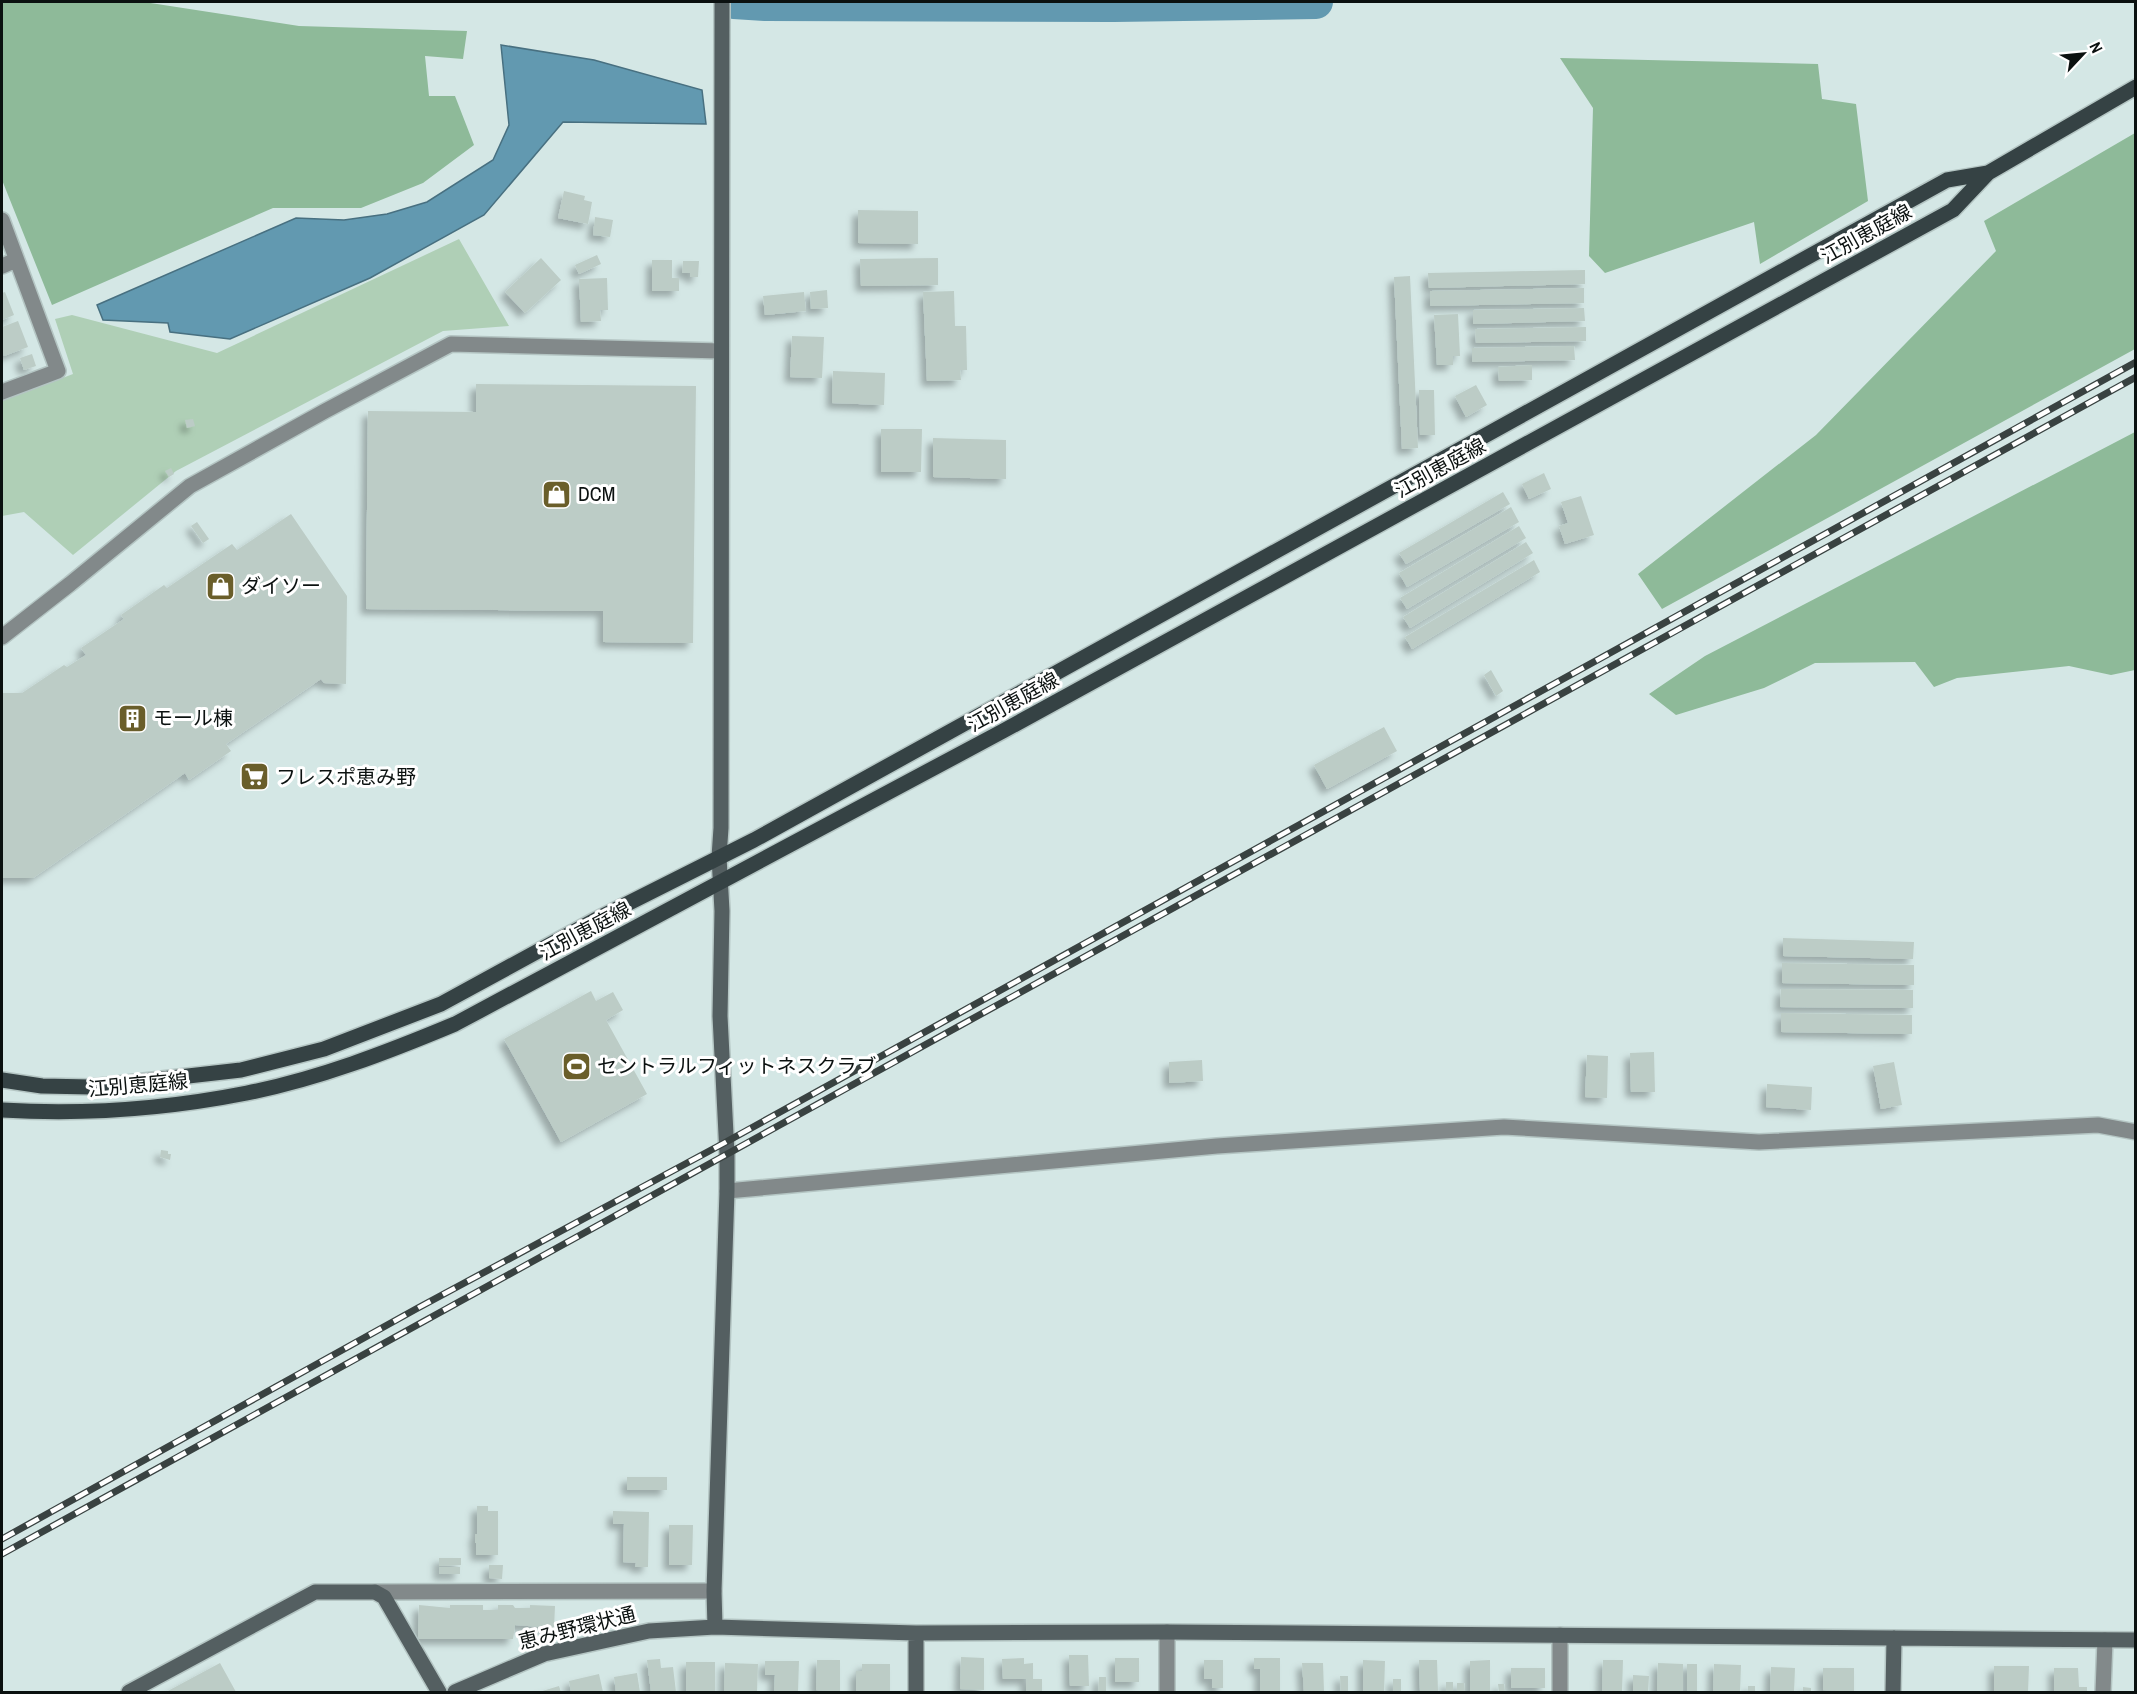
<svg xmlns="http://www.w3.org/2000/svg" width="2137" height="1694" viewBox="0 0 2137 1694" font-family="'Archivo Narrow','Noto Sans JP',sans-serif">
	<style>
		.green { fill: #afcfb6 }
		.forest { fill: #8eba99 }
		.water { fill: #6299b0; stroke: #487080; stroke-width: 1.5 }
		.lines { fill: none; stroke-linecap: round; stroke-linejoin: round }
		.river { stroke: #6299b0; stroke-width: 34 }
		.building { fill: #bcccc6; filter: url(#shadow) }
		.street-casing { stroke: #b4c5c3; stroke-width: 18 }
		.secondary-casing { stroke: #b4c5c3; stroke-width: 18 }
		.primary-casing { stroke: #b4c5c3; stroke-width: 18 }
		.street { stroke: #82898a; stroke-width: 15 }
		.secondary { stroke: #545f61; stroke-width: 15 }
		.primary { stroke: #354244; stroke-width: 15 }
		.rail-casing { stroke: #394241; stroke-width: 7 }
		.rail { stroke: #fff; stroke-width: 4.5; stroke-dasharray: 14; stroke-linecap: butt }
		.labels { text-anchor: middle; stroke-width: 6; stroke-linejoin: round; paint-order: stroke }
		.street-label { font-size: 20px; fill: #0b1110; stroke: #fff }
		.poi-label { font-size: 20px; fill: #0b1110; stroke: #fff; text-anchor: start }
	</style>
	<defs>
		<filter id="shadow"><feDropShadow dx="-5.5" dy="5.5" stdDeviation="3" flood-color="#0004"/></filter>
	</defs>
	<rect width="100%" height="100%" fill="#d4e7e5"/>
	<path class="green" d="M459 239 509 326 443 331 176 471 73 555 24 512 2 516V401L73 374 55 319 72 315 217 353Z"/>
	<path class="forest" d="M2 2H144L299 26 467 31 463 59 425 56 429 96H455L474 145 423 183 361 208H273L52 305 2 180Z
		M1560 58 1818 64 1822 99 1856 104 1868 201 1760 264 1754 222 1605 273 1589 256 1593 108Z
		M2135 133V349L1662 609 1638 574 1816 435 1996 251 1984 221Z
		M2135 432V670L2111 675 2069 666 1957 678 1934 687 1915 662 1815 663 1764 688 1676 715 1649 694 1705 656Z"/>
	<path class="water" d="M501 45 594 60 702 90 706 124 563 122 484 215 370 278 230 339 170 332 168 323 103 320 97 305 296 218 344 220 387 214 427 202 493 160 509 125Z"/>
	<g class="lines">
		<path class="river" d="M734 2 765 4 1114 5 1316 2"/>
	</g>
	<path class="building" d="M564 191 585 196 584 200 592 202 588 224 558 218Z
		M858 210 918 211V244L858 243Z
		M595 217 613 220 610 237 593 235Z
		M597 255 601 264 579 274 575 265Z
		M541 258 561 280 525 313 505 292Z
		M938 258V285L861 286 860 259Z
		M652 260H672V278H679V291H652Z
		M683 261H699L698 277H690V273H682Z
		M1585 270V284L1429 288 1428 273Z
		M1410 276 1418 448 1402 449 1394 277Z
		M607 278 608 310H600L601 321 581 322 579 279Z
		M1584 288V303L1430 306V291Z
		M827 290 828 308 811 309 810 292Z
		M954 291 955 326H966L967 370H960L961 380 927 381 923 292Z
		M5 292 14 315 2 320V293Z
		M804 292 806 311 765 315 763 296Z
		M1584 308 1585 321 1473 324V310Z
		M1458 314 1460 356H1453V365H1437L1434 315Z
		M18 321 28 347 4 356 2 349V327Z
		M1586 327V341L1476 343 1475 329Z
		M792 336 824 337 822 378 790 377Z
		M1574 346 1575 360 1472 362V348Z
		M32 354 36 366 24 370 20 358Z
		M1532 365V380L1499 381 1498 367Z
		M833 371 885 373 884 405 832 403Z
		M476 384 696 386 693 643 603 642V611L366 609 368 411 476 412Z
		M1476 385 1487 405 1466 417 1455 396Z
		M1419 390H1434L1435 435H1420Z
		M193 419 195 426 187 428 185 420Z
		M881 429H922L921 472H881Z
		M933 438 1006 440V479L933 477Z
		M171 468 174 474 169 477 165 471Z
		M1544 473 1551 489 1529 499 1522 484Z
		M1503 492 1510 504 1406 564 1399 553Z
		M1581 496 1594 535 1565 544 1559 526 1568 523 1561 502Z
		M1511 507 1519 522 1407 587 1399 573Z
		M291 514 347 596 346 684 324 683 321 679 226 744 231 751 189 780 185 773 33 878H2V693H22L64 665 67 667 86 655 81 648 124 619 121 615 164 585 167 588 232 544 237 550Z
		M197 522 209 539 203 543 191 526Z
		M1519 526 1526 538 1407 609 1400 598Z
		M1526 542 1533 553 1410 628 1403 617Z
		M1534 560 1540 572 1412 649 1405 637Z
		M1491 670 1503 691 1496 696 1484 675Z
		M1384 727 1397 751 1327 789 1314 765Z
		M1783 938 1914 942 1913 959 1783 956Z
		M1782 963 1914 965V985L1782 983Z
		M1781 989 1913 990V1008L1780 1007Z
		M591 991 596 1001 613 992 623 1010 606 1020 647 1094 561 1142 504 1039Z
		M1781 1013 1912 1015V1034L1781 1032Z
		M1654 1052 1655 1092H1631L1630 1053Z
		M1587 1055 1608 1056 1607 1098 1585 1097Z
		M1202 1060 1203 1081 1169 1083V1062Z
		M1894 1062 1902 1105 1881 1109 1873 1066Z
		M1767 1084 1812 1087 1811 1110 1766 1107Z
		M161 1150 168 1151V1154H171L170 1160 160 1157Z
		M627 1477H667V1490H627Z
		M477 1506H488V1511H498V1555H476V1543H475V1534H477Z
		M613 1511 649 1512 648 1567H635L636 1563 623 1562 624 1524H613Z
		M669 1525H693L692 1565H669Z
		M439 1558H461V1565L439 1566Z
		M489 1565H503L502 1579 489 1578Z
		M439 1567H460V1574H439Z
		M419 1605 450 1608V1605H483V1610H498V1605H513L515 1608H530V1605L555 1606 554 1628 515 1625 513 1639H419L418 1636Z
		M1069 1655H1088L1089 1686H1070Z
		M961 1657 984 1658V1690L960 1689Z
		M1024 1658V1664L1033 1663V1679H1042V1692H1026V1679H1003L1002 1659Z
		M1115 1658H1139V1682H1115Z
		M1254 1658H1280V1692H1260V1669H1254Z
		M660 1659 661 1668 673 1667 676 1692H651L647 1660Z
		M817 1660H840V1692L816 1690Z
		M1204 1660H1223V1688H1212V1679H1204Z
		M1363 1660 1385 1661 1384 1692 1363 1691Z
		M1419 1660H1437L1438 1691H1420Z
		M1490 1660V1692H1470V1661Z
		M1603 1660H1623L1622 1692H1602Z
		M765 1661H799L798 1692H774L775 1675H765Z
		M686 1662H715V1692H686Z
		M220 1663 236 1692H166Z
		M725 1663 758 1664 757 1692H724Z
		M1302 1663H1323L1324 1692H1304Z
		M1658 1663 1683 1664V1692H1657Z
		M862 1664H890V1692H856V1671H862Z
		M1687 1664H1697V1692H1687Z
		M1714 1664 1741 1665 1740 1692H1713Z
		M1994 1666H2029L2028 1692H1994Z
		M1771 1667 1795 1668 1794 1692H1770Z
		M1511 1668H1545V1688H1511Z
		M1823 1668H1854V1692L1823 1690Z
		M2054 1668H2078L2079 1687H2087V1692H2054Z
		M637 1673 640 1692H616L614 1677Z
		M599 1674 603 1692H571L569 1681Z
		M1633 1675 1649 1676 1648 1692H1633Z
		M1340 1676H1348V1692H1341Z
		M1099 1677H1106V1692H1098Z
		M1393 1679H1401V1692H1393Z
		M1446 1682H1453V1692H1446Z
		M1457 1683H1464L1465 1692H1457Z
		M1498 1684H1504L1505 1692H1499Z
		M559 1686 561 1692H539Z
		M1748 1686H1755V1692H1748Z
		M1803 1687 1811 1688V1692H1803Z"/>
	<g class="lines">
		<defs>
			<path id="street" d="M2 220 58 371 2 392
				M2 266 16 260
				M2 637 70 584 190 486 325 411 451 344 721 351
				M727 1191 1217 1146 1504 1127 1759 1142 2098 1125 2136 1132
				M375 1592 714 1591
				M1560 1635V1692
				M1167 1692V1632
				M2103 1692 2105 1640"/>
			<path id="secondary" d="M715 1627 714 1591 727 1191V1154L720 1016 722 911 719 857 721 828 722 2
				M129 1692 315 1592H375L384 1597 439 1692
				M455 1692 544 1654 649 1631 715 1627 916 1633 1167 1632 2136 1640
				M916 1692V1633
				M1893 1692 1894 1638"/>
			<path id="primary" d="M2 1080 42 1086 91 1087 241 1070 324 1049 441 1004 595 920 754 840 1947 180 1988 173
				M2 1110C84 1115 166 1109 247 1093 318 1079 388 1052 455 1024L1003 731 1953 210 1988 173 2136 87"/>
		</defs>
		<use href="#street" class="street-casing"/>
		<use href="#secondary" class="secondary-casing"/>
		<use href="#primary" class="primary-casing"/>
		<use href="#street" class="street"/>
		<use href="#secondary" class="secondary"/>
		<use href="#primary" class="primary"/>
		<defs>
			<path id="rail" d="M2 1539 416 1309 726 1142 2136 362
				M2 1554 2136 377"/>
		</defs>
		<use href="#rail" class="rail-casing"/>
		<use href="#rail" class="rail"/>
	</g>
	<defs>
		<symbol id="shop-square" viewBox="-11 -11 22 22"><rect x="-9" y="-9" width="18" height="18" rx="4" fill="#6a5e2a" stroke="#fff"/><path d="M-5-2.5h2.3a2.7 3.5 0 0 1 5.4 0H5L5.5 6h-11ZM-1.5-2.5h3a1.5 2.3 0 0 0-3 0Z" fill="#fff"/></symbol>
		<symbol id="building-square" viewBox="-11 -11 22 22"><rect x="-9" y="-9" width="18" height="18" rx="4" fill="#6a5e2a" stroke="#fff"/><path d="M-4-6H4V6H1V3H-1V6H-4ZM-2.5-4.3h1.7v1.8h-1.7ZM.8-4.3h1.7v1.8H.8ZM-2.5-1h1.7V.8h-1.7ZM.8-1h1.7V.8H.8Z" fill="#fff"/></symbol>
		<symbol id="supermarket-square" viewBox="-11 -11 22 22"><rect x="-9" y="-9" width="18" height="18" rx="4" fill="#6a5e2a" stroke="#fff"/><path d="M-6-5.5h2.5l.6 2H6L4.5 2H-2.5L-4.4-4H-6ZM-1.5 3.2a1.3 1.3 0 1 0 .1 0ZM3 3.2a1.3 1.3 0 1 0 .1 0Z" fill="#fff"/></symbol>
		<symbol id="stadium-square" viewBox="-11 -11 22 22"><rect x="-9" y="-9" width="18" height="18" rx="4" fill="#6a5e2a" stroke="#fff"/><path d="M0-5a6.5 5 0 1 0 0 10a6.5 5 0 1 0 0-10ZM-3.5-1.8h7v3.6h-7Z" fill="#fff"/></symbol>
	</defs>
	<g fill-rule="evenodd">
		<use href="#shop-square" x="540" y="478" width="33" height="33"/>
		<use href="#shop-square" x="204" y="570" width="33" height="33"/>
		<use href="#building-square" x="116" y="702" width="33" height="33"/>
		<use href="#supermarket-square" x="238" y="760" width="33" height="33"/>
		<use href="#stadium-square" x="560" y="1050" width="33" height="33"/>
	</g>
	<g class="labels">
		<g class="street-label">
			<text transform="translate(1866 234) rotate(-29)" y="7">江別恵庭線</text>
			<text transform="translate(1440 468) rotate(-29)" y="7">江別恵庭線</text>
			<text transform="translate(1013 702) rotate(-29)" y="7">江別恵庭線</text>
			<text transform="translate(585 931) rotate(-28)" y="7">江別恵庭線</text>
			<text transform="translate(138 1085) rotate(-5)" y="7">江別恵庭線</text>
			<text transform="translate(577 1628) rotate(-14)" y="7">恵み野環状通</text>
		</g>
		<g class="poi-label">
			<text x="578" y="501">DCM</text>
			<text x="241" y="593">ダイソー</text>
			<text x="153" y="725">モール棟</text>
			<text x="276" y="784">フレスポ恵み野</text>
			<text x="597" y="1073">セントラルフィットネスクラブ</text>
		</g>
	</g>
	<rect width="2137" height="1694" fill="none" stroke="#0b1110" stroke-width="6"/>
	<g transform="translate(2083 54) rotate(64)" stroke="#ffffff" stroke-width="4.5" paint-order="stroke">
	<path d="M0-4.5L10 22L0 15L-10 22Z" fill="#0b1110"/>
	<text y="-9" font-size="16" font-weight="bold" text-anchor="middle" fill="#0b1110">N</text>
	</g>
</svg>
